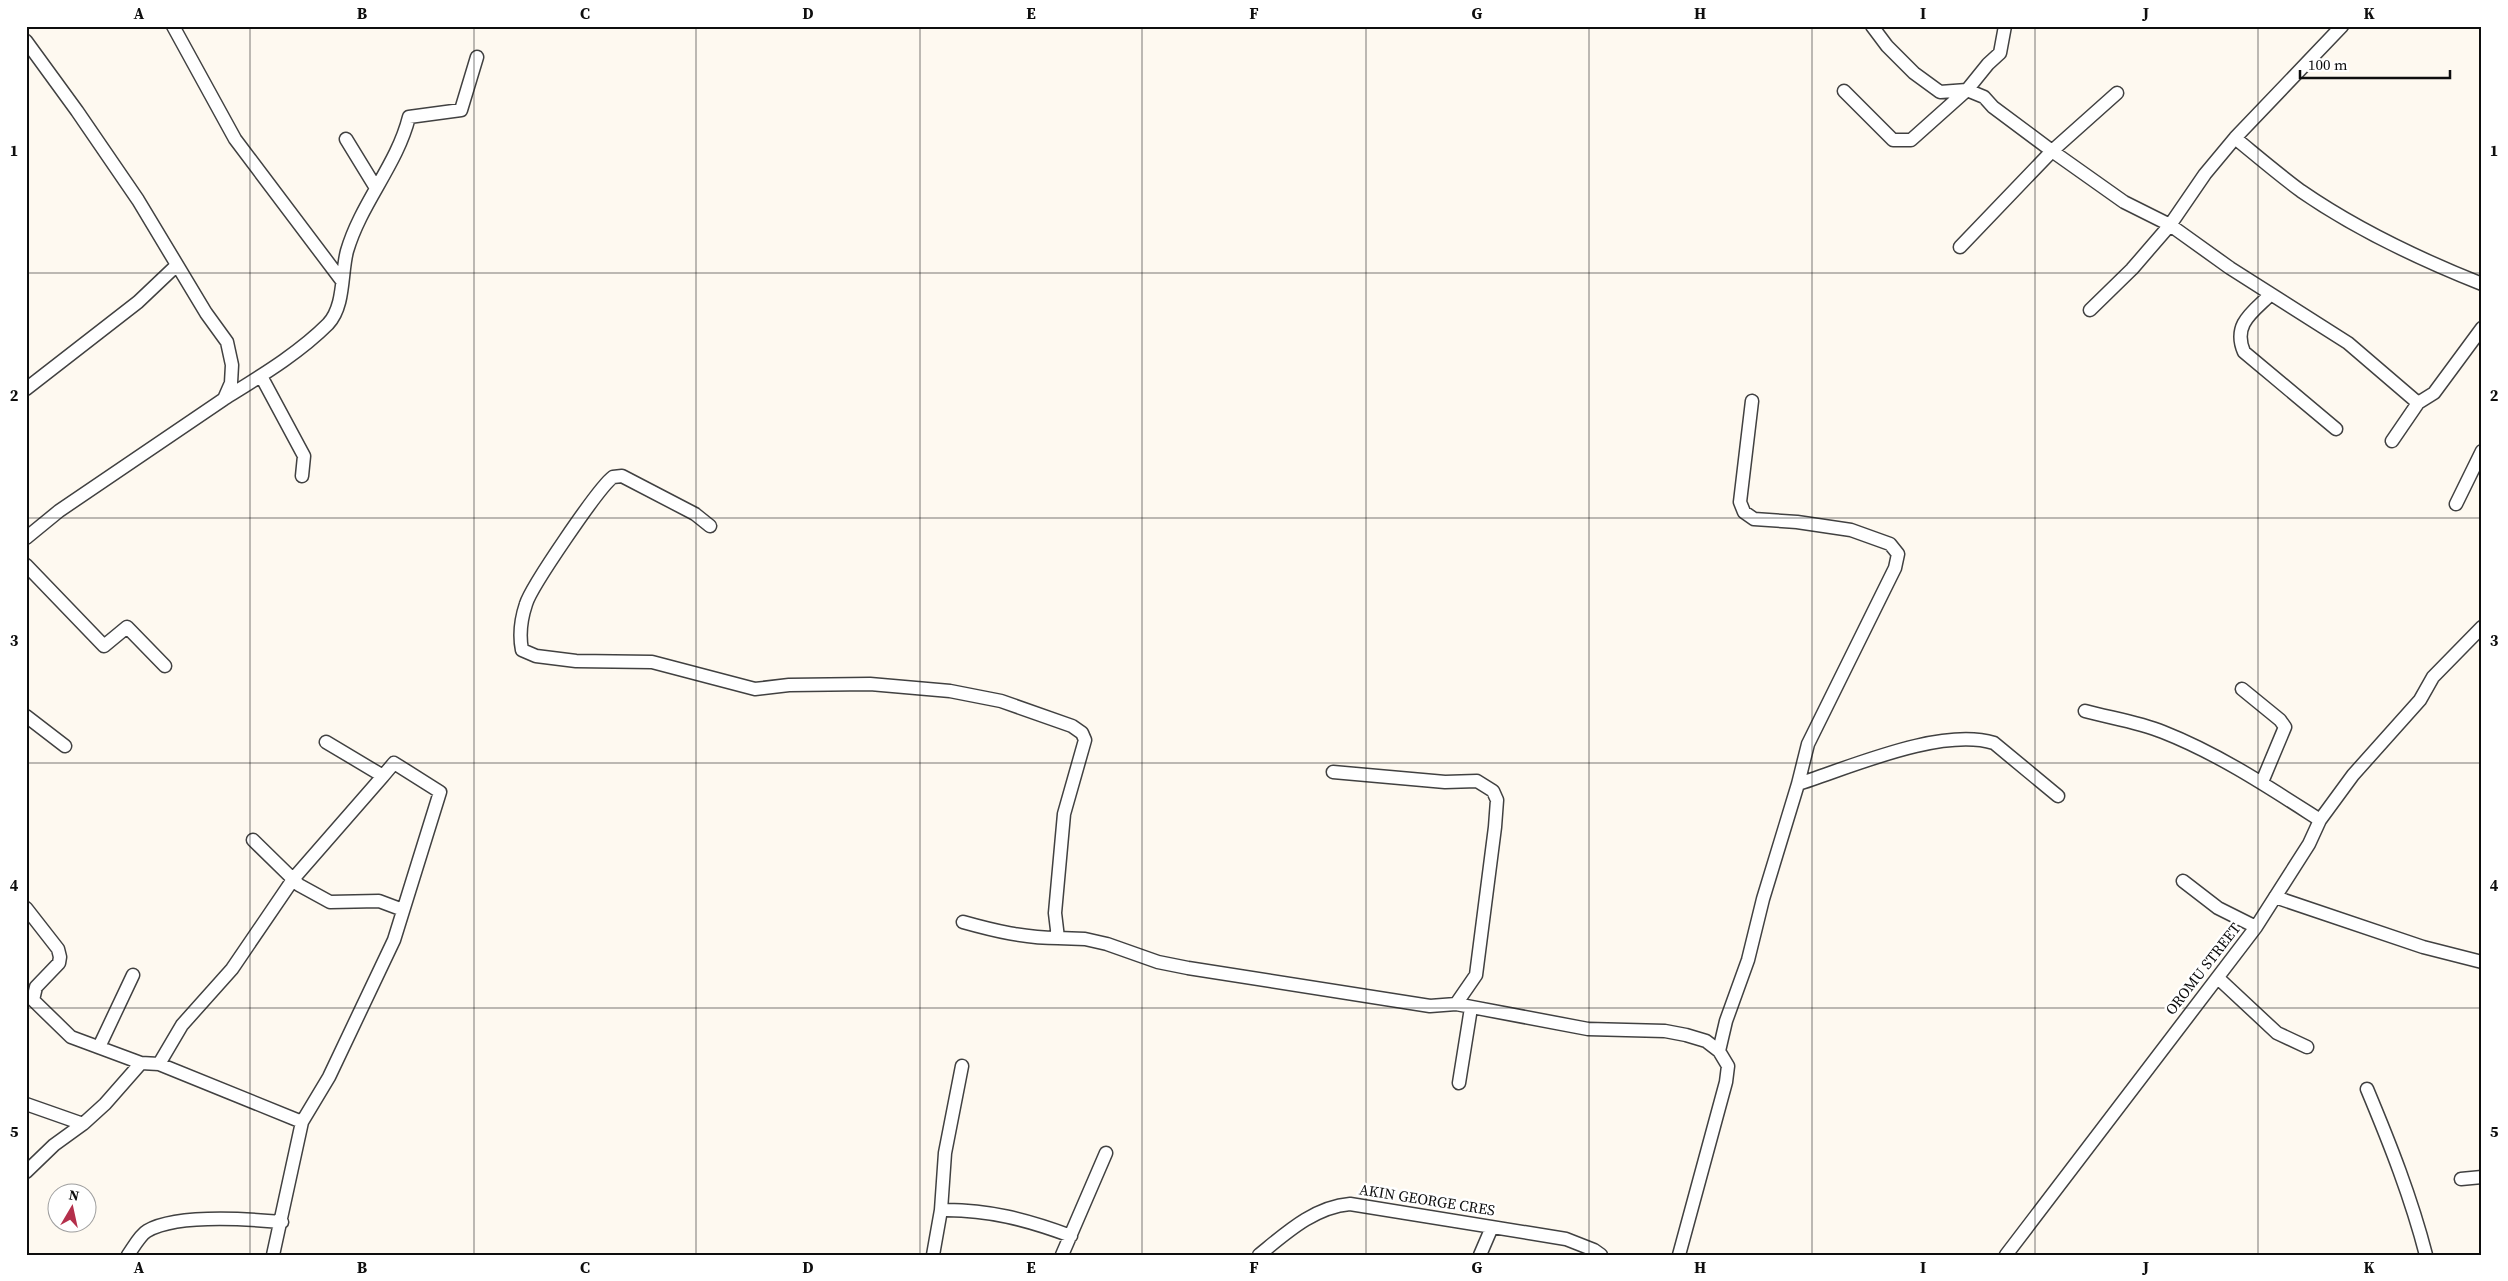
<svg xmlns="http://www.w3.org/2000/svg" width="2508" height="1281" viewBox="0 0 2508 1281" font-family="'Source Serif 4',serif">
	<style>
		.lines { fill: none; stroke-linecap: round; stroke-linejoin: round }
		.street-casing { stroke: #414141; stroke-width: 15 }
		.street { stroke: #fff; stroke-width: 12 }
		.grid { fill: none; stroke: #0e0e0e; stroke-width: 1; stroke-opacity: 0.55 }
		.labels { text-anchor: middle; stroke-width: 5; stroke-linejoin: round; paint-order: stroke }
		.street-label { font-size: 15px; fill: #0e0e0e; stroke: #fff }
		.neatline { fill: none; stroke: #0e0e0e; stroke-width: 2 }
		.grid-label { font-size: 16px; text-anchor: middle; font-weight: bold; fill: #0e0e0e }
	</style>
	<rect width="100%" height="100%" fill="#fef9f0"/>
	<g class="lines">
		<defs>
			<path id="street" d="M173 26 235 139 342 281
				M1872 26 1887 46 1914 73 1940 92 1967 90 1984 97 1993 107 2052 151 2124 202 2170 225 2230 268 2348 343 2418 403
				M26 41 77 111 138 200 206 313 227 342 232 365 231 383 224 399 59 511 26 538
				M1844 91 1893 140H1911L1967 90 1988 64 2000 53 2005 26
				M2235 138C2257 156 2278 174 2301 191 2356 229 2419 259 2482 284
				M346 139 376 188
				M1960 247 2052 151 2117 93
				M2271 294C2253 312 2232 324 2244 352L2336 429
				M2090 310 2132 269 2170 225 2205 174 2235 138 2342 26
				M261 376 304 456 302 476
				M26 389 138 302 177 265
				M224 399C259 377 298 354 328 324 345 306 341 273 347 251 361 203 397 165 409 117L461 110 477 57
				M2392 441 2418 403 2434 393 2482 328
				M2456 504 2482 451
				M710 526 695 514 622 476 613 477C599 487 531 587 526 604 521 619 519 635 522 650L536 656 576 661 652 662 755 689 789 685 870 684 950 691 1001 701 1072 726 1082 733 1085 740 1064 814 1055 913 1058 938 1085 939 1107 944 1158 962 1188 968 1430 1006 1456 1004 1588 1029 1665 1031 1686 1035 1706 1041 1719 1051 1728 1066 1726 1082 1679 1255
				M26 565 104 646 127 627 165 666
				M2242 689 2280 720 2285 727 2262 782
				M2085 711C2111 718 2139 722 2163 732 2219 754 2270 788 2320 820
				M26 716 65 746
				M1333 772 1445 782 1477 781 1493 791 1497 800 1495 827 1476 975 1456 1004
				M1798 784C1851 767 1941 727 1994 743L2058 796
				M253 840 299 885 330 902 379 901 403 910
				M2183 881 2218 908 2256 927
				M2275 897 2423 947 2482 962
				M26 908 58 949 60 957 59 963 36 987 33 1000 71 1037 141 1063 159 1064 302 1122
				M963 922C995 931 1025 938 1058 938
				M2218 978 2277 1033 2307 1047
				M99 1047 133 975
				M1719 1051 1726 1021 1748 960 1763 899 1798 784 1808 744 1895 568 1898 554 1890 544 1851 530 1797 522 1754 519 1744 512 1740 502 1752 401
				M159 1064 182 1025 232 969 294 878 383 776
				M1459 1083 1471 1008
				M2367 1089C2390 1144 2411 1197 2426 1255
				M26 1104 83 1124
				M26 1172 54 1145 83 1124 105 1104 141 1063
				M2461 1179 2482 1177
				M941 1210C987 1209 1028 1220 1071 1236
				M128 1255C133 1248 140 1235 147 1231 176 1214 249 1219 282 1222
				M273 1255 302 1122 329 1077 394 940 440 792 394 763 383 776 326 742
				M933 1255 941 1210 945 1153 962 1066
				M1062 1255 1106 1153
				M1259 1255C1286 1233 1314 1207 1350 1204L1566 1239 1594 1250 1601 1255
				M1480 1255 1492 1227
				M2006 1255 2256 927 2309 844 2320 820 2353 775 2420 700 2433 677 2482 627"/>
		</defs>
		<use href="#street" class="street-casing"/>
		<use href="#street" class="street"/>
	</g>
	<path class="grid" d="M250 26V1255M474 26V1255M696 26V1255M920 26V1255M1142 26V1255M1366 26V1255M1589 26V1255M1812 26V1255M2035 26V1255M2258 26V1255M26 273H2482M26 518H2482M26 763H2482M26 1008H2482"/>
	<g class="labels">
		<g class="street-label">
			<text transform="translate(2203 969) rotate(-52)" y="5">OROMU STREET</text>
			<text transform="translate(1427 1200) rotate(9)" y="5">AKIN GEORGE CRES</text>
		</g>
	</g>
	<rect width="2508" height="1281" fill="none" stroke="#ffffff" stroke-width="55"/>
	<g transform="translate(72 1208) rotate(9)"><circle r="24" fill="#ffffff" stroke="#9f9f9f"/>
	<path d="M0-4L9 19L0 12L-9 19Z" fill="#b42f4b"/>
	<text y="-8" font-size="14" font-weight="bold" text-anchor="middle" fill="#0e0e0e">N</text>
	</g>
	<path d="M2300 70v8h150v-8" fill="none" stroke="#0e0e0e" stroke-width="2.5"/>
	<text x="2308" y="70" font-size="15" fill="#0e0e0e" stroke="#ffffff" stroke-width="4" paint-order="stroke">100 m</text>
	<rect x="28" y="28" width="2452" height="1226" class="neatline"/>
	<g class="grid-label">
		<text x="139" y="19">A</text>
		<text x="362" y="19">B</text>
		<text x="585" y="19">C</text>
		<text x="808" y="19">D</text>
		<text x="1031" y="19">E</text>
		<text x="1254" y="19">F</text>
		<text x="1477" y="19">G</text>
		<text x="1700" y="19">H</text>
		<text x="1923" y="19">I</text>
		<text x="2146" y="19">J</text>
		<text x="2369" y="19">K</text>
		<text x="14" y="156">1</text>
		<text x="2494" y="156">1</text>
		<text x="14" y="401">2</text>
		<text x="2494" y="401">2</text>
		<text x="14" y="646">3</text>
		<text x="2494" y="646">3</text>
		<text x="14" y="891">4</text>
		<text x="2494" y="891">4</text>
		<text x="14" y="1137">5</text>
		<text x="2494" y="1137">5</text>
		<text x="139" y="1273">A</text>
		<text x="362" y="1273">B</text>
		<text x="585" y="1273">C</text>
		<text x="808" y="1273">D</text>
		<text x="1031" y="1273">E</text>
		<text x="1254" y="1273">F</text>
		<text x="1477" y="1273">G</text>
		<text x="1700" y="1273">H</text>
		<text x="1923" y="1273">I</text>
		<text x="2146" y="1273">J</text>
		<text x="2369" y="1273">K</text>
	</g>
</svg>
